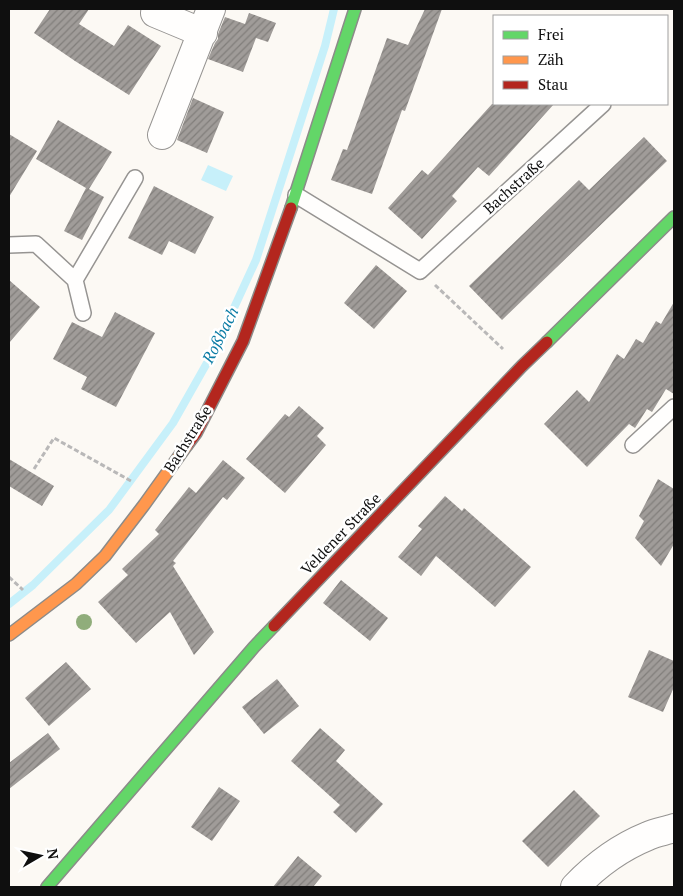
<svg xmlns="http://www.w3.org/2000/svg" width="683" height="896" viewBox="0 0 683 896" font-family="'PT Serif',serif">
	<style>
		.water { fill: #c7f0fa }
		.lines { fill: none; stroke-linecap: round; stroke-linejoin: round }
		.stream { stroke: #c7f0fa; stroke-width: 8 }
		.building { fill: url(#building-hatch) }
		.lane-casing { stroke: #969492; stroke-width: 18 }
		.street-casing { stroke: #969492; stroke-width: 30 }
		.fast-casing { stroke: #8c8b89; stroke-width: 14 }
		.slow-casing { stroke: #8c8b89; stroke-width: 14 }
		.jam-casing { stroke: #8c8b89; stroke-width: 14 }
		.path { stroke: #b9b8b8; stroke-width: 3; stroke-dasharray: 5 2.5; stroke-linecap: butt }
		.lane { stroke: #fffefd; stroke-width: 15 }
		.street { stroke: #fffefd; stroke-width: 28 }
		.fast { stroke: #63d668; stroke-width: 11 }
		.slow { stroke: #ff974d; stroke-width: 11 }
		.jam { stroke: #b3261e; stroke-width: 11 }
		.tree { fill: #90ad7b }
		.labels { text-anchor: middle; stroke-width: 5; stroke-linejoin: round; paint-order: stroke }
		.street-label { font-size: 15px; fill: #0f0f0f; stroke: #fff }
		.water-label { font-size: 16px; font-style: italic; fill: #0c7ca5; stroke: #fff }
	</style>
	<defs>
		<pattern id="building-hatch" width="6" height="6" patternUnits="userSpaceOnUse" patternTransform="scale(1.25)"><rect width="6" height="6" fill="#a09c99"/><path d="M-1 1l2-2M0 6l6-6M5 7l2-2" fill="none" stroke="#817e7b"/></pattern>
	</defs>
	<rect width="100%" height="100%" fill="#fcf9f4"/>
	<path class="water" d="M208 165 233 176 226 191 201 180Z"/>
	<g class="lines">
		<path class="stream" d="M9 604 33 585 109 510 173 423 216 347 256 260 325 46 334 9"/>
	</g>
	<path class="building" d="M50 9H89L79 24 114 46 128 25 161 46 129 95 75 61 34 33Z
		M425 9H442L405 111 402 110 372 194 331 180 343 149 347 150 387 38 408 45Z
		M249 13 276 23 268 42 256 38 243 72 208 59 215 43 218 39V34L225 17 245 24Z
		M193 98 224 112 207 153 177 140Z
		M492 104H554L489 176 478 167 452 196 457 201 422 239 388 208 422 170 428 175Z
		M58 120 112 152 89 189 104 197 82 240 64 231 86 188 36 159Z
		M9 134 37 151 9 197Z
		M644 137 667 161 502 320 469 286 579 180 589 190Z
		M154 186 214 217 195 254 169 241 162 255 128 238Z
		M376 265 407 291 374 329 344 303Z
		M9 280 40 307 9 343Z
		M674 302V394L666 389 652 412 647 409 635 428 629 424 587 467 544 424 577 390 589 402 617 354 624 359 636 339 643 343 656 321 661 324Z
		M115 312 155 333 116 407 81 389 87 377 53 359 72 322 102 337Z
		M299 406 324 428 317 436 326 445 285 493 246 459 285 414 289 417Z
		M9 459 54 486 42 506 9 486Z
		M223 460 245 478 227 500 223 497 173 561 176 563 173 566 214 632 194 655 170 612 136 643 98 602 128 575 122 569 159 534 155 530 189 487 196 493Z
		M658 479 674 489V544L661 566 635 538 644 521 639 516Z
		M445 496 462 511 464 508 531 567 495 607 436 556 421 576 398 557 422 529 418 526Z
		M341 580 388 618 370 641 323 603Z
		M649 650 674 661V687L663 712 628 697Z
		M66 662 91 689 49 726 25 698Z
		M277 679 299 706 264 734 242 707Z
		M320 728 345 750 336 761 383 804 356 833 333 812 340 805 291 761Z
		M48 733 60 749 9 789V763Z
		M219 787 240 801 212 841 191 827Z
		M574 790 600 816 548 867 522 841Z
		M298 856 322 876 313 887H273Z"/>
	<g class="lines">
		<defs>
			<path id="lane" d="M296 195 420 271 603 104
				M9 245 36 244 75 280 83 313
				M75 280 135 178
				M633 445 674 407"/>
			<path id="street" d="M155 13 203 33
				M162 135 211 9
				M575 887C595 866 621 847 648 836 656 832 666 831 674 828"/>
			<path id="fast" d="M291 208 355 9
				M547 342 674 217
				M47 887 254 647 274 626"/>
			<path id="slow" d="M9 635 76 584 105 556 144 505 187 445"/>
			<path id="jam" d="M187 445 196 433 243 341 291 208
				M274 626 522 366 547 342"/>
		</defs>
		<use href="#lane" class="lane-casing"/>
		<use href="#street" class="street-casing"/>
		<use href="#fast" class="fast-casing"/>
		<use href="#slow" class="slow-casing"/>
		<use href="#jam" class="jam-casing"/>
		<path class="path" d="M435 285 503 349
			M34 469 54 438 131 481
			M9 577 23 590"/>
		<use href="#lane" class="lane"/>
		<use href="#street" class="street"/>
		<use href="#fast" class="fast"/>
		<use href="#slow" class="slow"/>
		<use href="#jam" class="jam"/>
	</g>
	<circle class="tree" cx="84" cy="622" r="8"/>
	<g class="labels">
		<g class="street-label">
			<text transform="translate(514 186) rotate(-42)" y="5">Bachstraße</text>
			<text transform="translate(188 439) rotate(-58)" y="5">Bachstraße</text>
			<text transform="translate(341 534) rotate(-46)" y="5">Veldener Straße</text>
		</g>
		<g class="water-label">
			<text transform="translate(220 335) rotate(-63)" y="6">Roßbach</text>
		</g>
	</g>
	<rect width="683" height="896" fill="none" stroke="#0f0f0f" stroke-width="20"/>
	<rect x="493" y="15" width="175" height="90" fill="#ffffff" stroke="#9f9f9f"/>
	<rect x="503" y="31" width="25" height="8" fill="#63d668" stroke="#9f9f9f"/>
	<text x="538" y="40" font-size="15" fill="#0f0f0f">Frei</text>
	<rect x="503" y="56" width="25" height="8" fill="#ff974d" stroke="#9f9f9f"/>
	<text x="538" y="65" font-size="15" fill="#0f0f0f">Zäh</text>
	<rect x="503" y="81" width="25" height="8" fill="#b3261e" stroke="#9f9f9f"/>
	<text x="538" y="90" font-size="15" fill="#0f0f0f">Stau</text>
	<g transform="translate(40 856) rotate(81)" stroke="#ffffff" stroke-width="4" paint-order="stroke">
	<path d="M0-4L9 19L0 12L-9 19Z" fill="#0f0f0f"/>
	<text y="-8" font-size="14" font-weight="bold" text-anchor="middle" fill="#0f0f0f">N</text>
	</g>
</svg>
